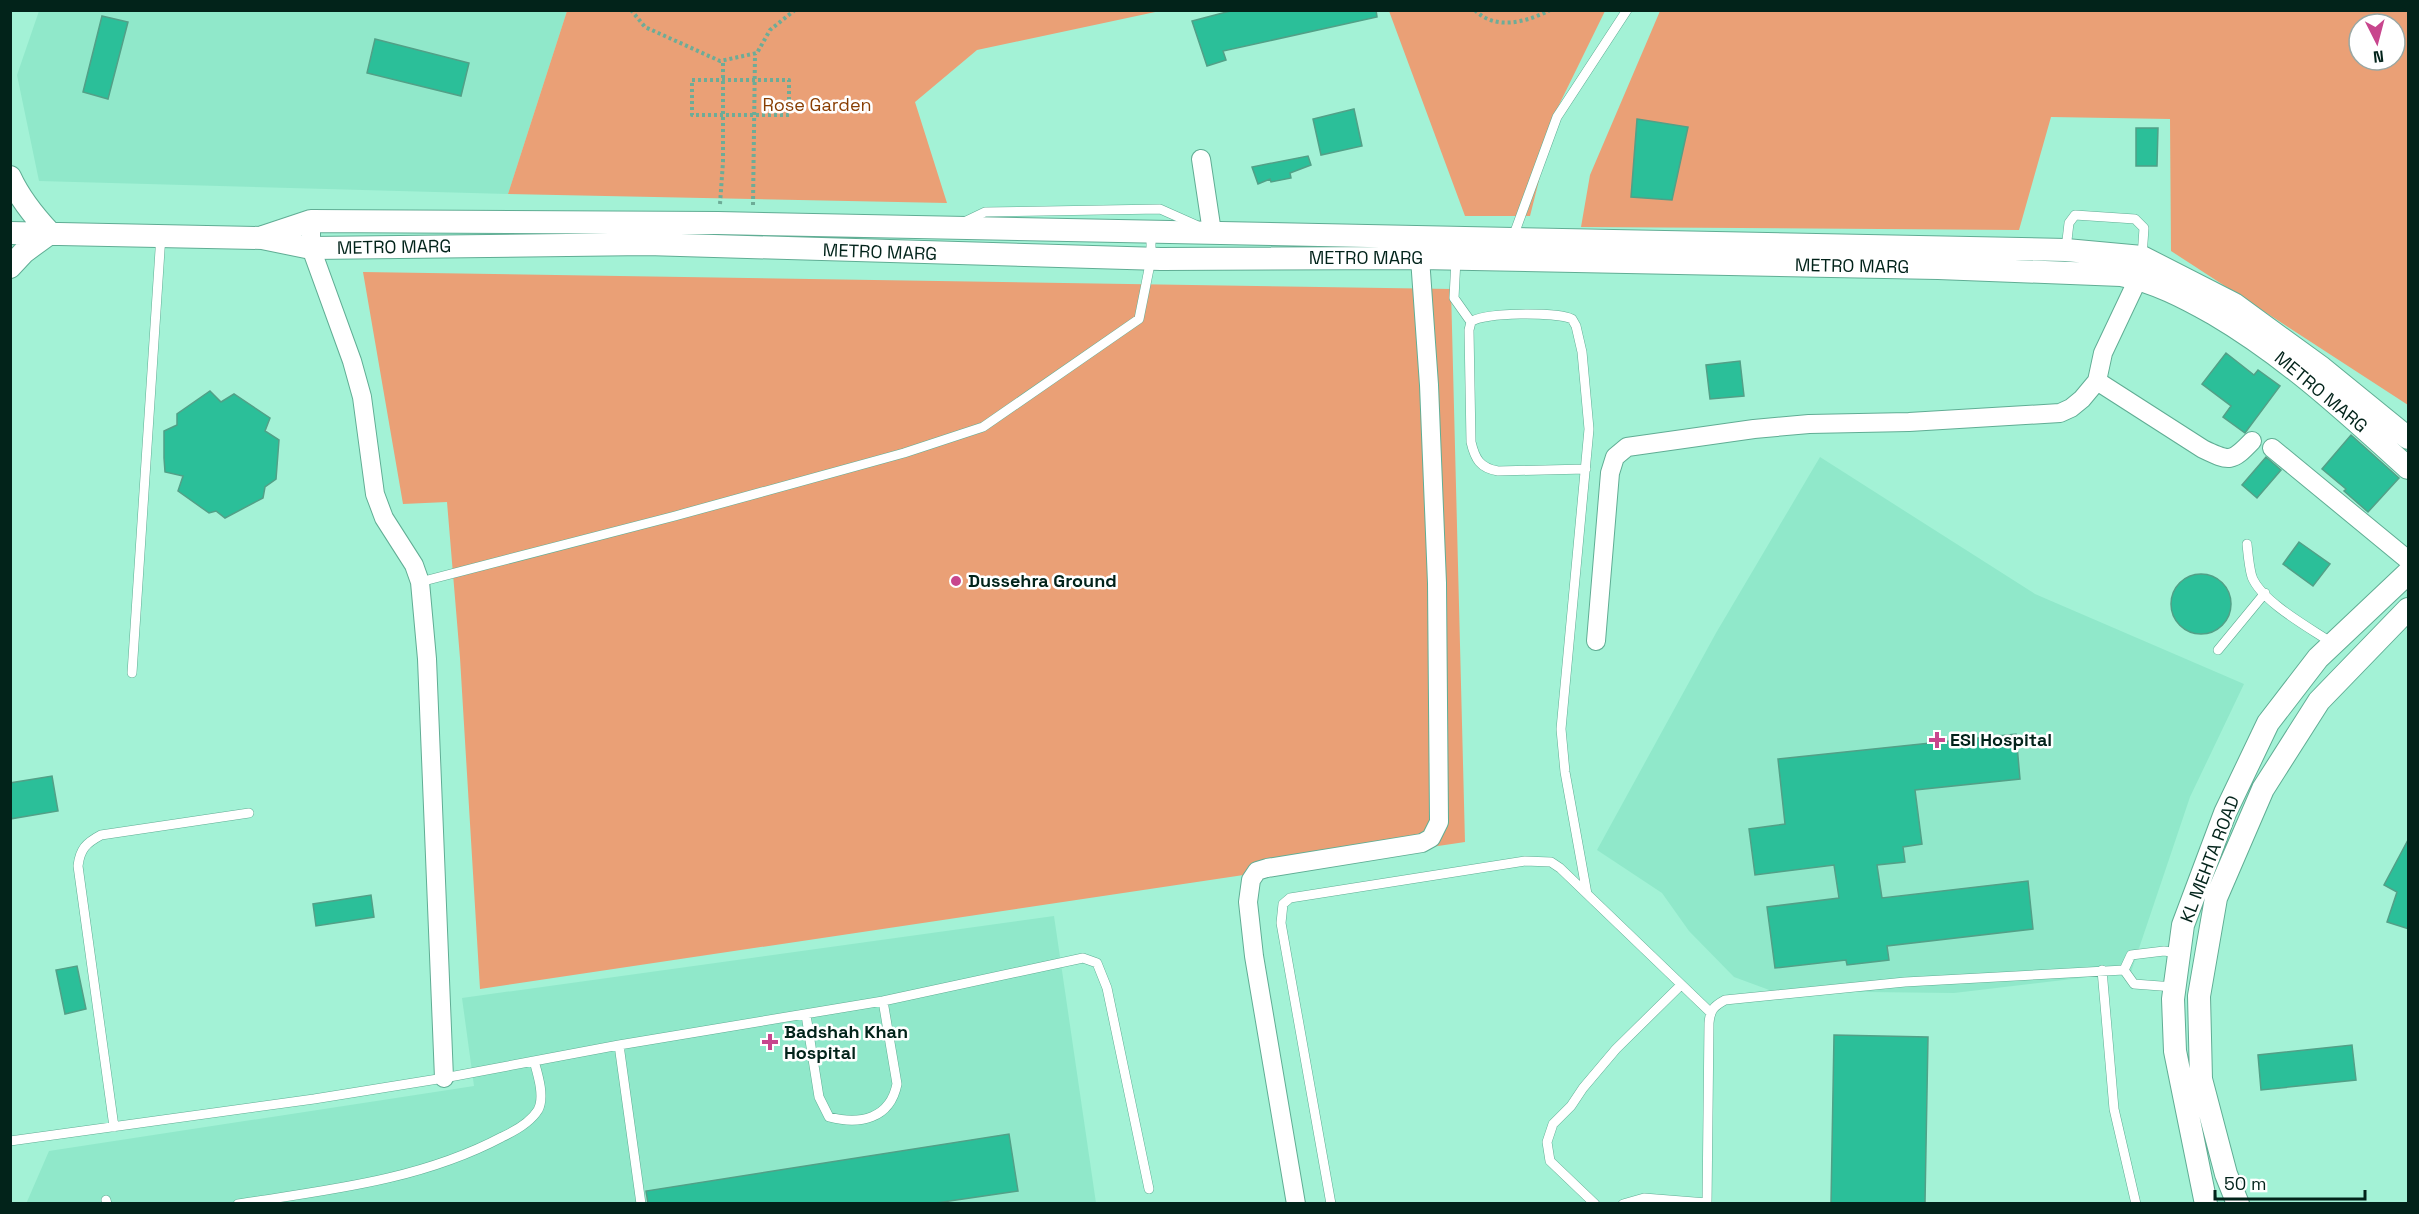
<svg xmlns="http://www.w3.org/2000/svg" width="2419" height="1214" viewBox="0 0 2419 1214" font-family="'Space Grotesk',sans-serif">
	<style>
		.built { fill: #90e8ca }
		.green { fill: #eaa076; fill-rule: evenodd }
		.building { fill: #2bbf99; stroke: #52a087; stroke-width: 1.5 }
		.lines { fill: none; stroke-linecap: round; stroke-linejoin: round }
		.service-casing { stroke: #60ad94; stroke-width: 10 }
		.minor-casing { stroke: #60ad94; stroke-width: 20 }
		.tertiary-casing { stroke: #60ad94; stroke-width: 24 }
		.path { stroke: #6dac97; stroke-width: 4; stroke-dasharray: 3 3; stroke-linecap: butt }
		.service { stroke: #fff; stroke-width: 9 }
		.minor { stroke: #fff; stroke-width: 18 }
		.tertiary { stroke: #fff; stroke-width: 22 }
		.poi-dot { fill: #c8468d; stroke: #fff; stroke-width: 2 }
		.labels { text-anchor: middle; stroke-width: 5; stroke-linejoin: round; paint-order: stroke }
		.park-label { font-size: 18px; fill: #883e03; stroke: #fff }
		.street-label { font-size: 18px; fill: #02231a; stroke: #fff }
		.poi-label { font-size: 18px; font-weight: bold; fill: #02231a; stroke: #fff; text-anchor: start }
	</style>
	<rect width="100%" height="100%" fill="#a3f2d6"/>
	<path class="built" d="M39 11H567L508 194 39 181 17 75Z
		M1820 457 2035 594 2244 684 2190 797 2131 972 1954 993 1772 991 1734 977 1689 931 1662 893 1597 850 1716 633Z
		M1054 916 1096 1203 26 1204 49 1151 474 1086 462 998Z"/>
	<path class="green" d="M567 11V10L1160 11 977 50 915 102 947 203 508 194Z
		M1389 11H1605L1557 109 1530 216H1465Z
		M1660 11H2408V405L2171 251 2170 119 2051 117 2019 230 1581 227 1590 175ZM2359 24H2395V60H2359Z
		M363 272 1451 289 1465 842 480 989 460 658 447 502 403 504Z"/>
	<path class="building" d="M1234 10H1376L1377 17 1223 51 1226 60 1207 66 1192 21Z
		M102 16 128 22 108 99 83 92Z
		M375 39 469 63 461 96 367 73Z
		M1354 109 1362 146 1321 155 1313 119Z
		M1637 119 1688 127 1672 200 1631 197Z
		M2136 128H2158L2157 166H2136Z
		M1308 156 1311 165 1290 173 1291 178 1271 182 1270 179 1258 184 1252 167Z
		M2226 353 2254 375 2258 370 2280 386 2245 433 2223 417 2231 406 2202 384Z
		M1740 361 1744 396 1710 399 1706 365Z
		M210 391 221 402 234 394 270 418 265 431 279 440 276 479 265 487 263 498 225 518 216 511 209 513 178 491 183 476 165 472 164 458V431L177 425V414Z
		M2351 435 2399 478 2368 512 2344 491 2346 489 2322 469Z
		M2266 457 2281 470 2257 498 2242 485Z
		M2299 542 2330 564 2313 586 2283 564Z
		M2171 604a30 30 0 1 1 60 0a30 30 0 1 1-60 0Z
		M2016 734 2020 779 1915 790 1922 844 1903 847 1905 862 1877 865 1882 898 2028 881 2033 929 1887 946 1889 960 1847 965 1846 960 1775 968 1767 907 1839 898 1834 865 1755 875 1749 829 1785 824 1778 759Z
		M52 776 58 811 10 819V783Z
		M2409 838V929L2387 922 2397 892 2384 885Z
		M371 895 374 917 316 926 313 904Z
		M77 966 86 1009 65 1014 56 970Z
		M1834 1035 1928 1037 1925 1203H1831Z
		M2352 1045 2356 1080 2261 1090 2258 1055Z
		M1009 1134 1018 1191 936 1203H648L646 1191Z"/>
	<g class="lines">
		<defs>
			<path id="service" d="M964 222 985 212 1160 209 1196 225
				M1513 237 1557 117 1627 10
				M2066 249 2069 223 2075 215 2135 219 2144 228 2142 257
				M1456 259 1454 298 1471 322 1469 330 1471 442C1475 459 1480 468 1498 471L1586 469
				M1471 322C1482 312 1557 312 1572 319L1576 326 1582 352 1589 429 1561 729 1565 772 1587 894
				M2247 544C2248 554 2249 567 2252 577 2262 602 2310 628 2332 643
				M420 582 675 516 904 453 983 427 1139 319 1151 259V232
				M2218 650 2265 593
				M132 673 161 235
				M2102 970 2114 1109 2136 1204
				M2124 970 2131 955 2164 951 2178 953
				M2124 970 2134 984 2174 987
				M806 1015 819 1097 829 1117C860 1125 890 1119 897 1084L883 1001
				M619 1045 641 1204
				M114 1127 78 866C80 849 86 843 101 835L249 813
				M10 1141 314 1099 444 1078 619 1045 883 1001 1083 958 1097 963 1107 988 1149 1189
				M106 1200 107 1204
				M238 1204C328 1190 421 1180 502 1137 515 1131 530 1123 538 1110 545 1097 538 1075 534 1061
				M1331 1204 1281 923 1283 904 1290 898 1525 861 1551 862 1560 868 1710 1012
				M1595 1204 1550 1161 1547 1142 1553 1124 1571 1106 1583 1088 1616 1049 1681 985
				M1623 1204 1644 1198 1707 1203
				M1707 1204 1709 1023C1710 1010 1714 1006 1725 1000L1905 982 2124 970"/>
			<path id="minor" d="M1201 159 1212 232
				M311 221V248L352 361 362 397 375 494 384 518 414 565 420 582 427 659 444 1078
				M2097 381 2203 449C2230 462 2232 462 2252 441
				M2272 448 2408 560
				M1596 641 1610 473 1615 457 1627 447 1754 429 1809 424 1909 422 2060 413 2071 408 2082 399 2097 381 2103 353 2138 279 2140 267
				M1296 1204 1254 956 1248 902 1251 880 1257 871 1267 868 1422 843 1431 838 1439 822 1437 583 1429 385 1420 258"/>
			<path id="tertiary" d="M10 177C20 199 34 216 50 233L24 252 10 267
				M10 233 262 238 311 248 647 244 1161 259 1420 258 1938 268 2121 275C2155 282 2184 297 2214 314 2287 357 2346 412 2408 468
				M263 237 311 221 718 223 2066 250 2142 257 2234 304 2322 368 2408 438
				M2206 1204 2175 1051 2173 999 2183 925 2225 813 2268 723 2318 658 2408 573
				M2238 1204 2226 1174 2201 1079 2199 996 2216 898 2263 789 2319 701 2408 609"/>
		</defs>
		<use href="#service" class="service-casing"/>
		<use href="#minor" class="minor-casing"/>
		<use href="#tertiary" class="tertiary-casing"/>
		<path class="path" d="M631 10 645 27 720 61 757 53 770 30 795 10
			M1475 10C1495 31 1527 22 1550 10
			M692 80H789V115H692Z
			M720 204 723 162V60
			M753 205 755 54"/>
		<use href="#service" class="service"/>
		<use href="#minor" class="minor"/>
		<use href="#tertiary" class="tertiary"/>
	</g>
	<g class="poi-dot">
		<circle cx="956" cy="581" r="6"/>
		<path d="M1934 731h6v6h6v6h-6v6h-6v-6h-6v-6h6z"/>
		<path d="M767 1033h6v6h6v6h-6v6h-6v-6h-6v-6h6z"/>
	</g>
	<g class="labels">
		<g class="park-label">
			<text x="817" y="111">Rose Garden</text>
		</g>
		<g class="street-label">
			<text transform="translate(394 247) rotate(-1)" y="6">METRO MARG</text>
			<text transform="translate(880 252) rotate(2)" y="6">METRO MARG</text>
			<text x="1366" y="264">METRO MARG</text>
			<text transform="translate(1852 266) rotate(1)" y="6">METRO MARG</text>
			<text transform="translate(2321 392) rotate(40)" y="6">METRO MARG</text>
			<text transform="translate(2210 859) rotate(-69)" y="6">KL MEHTA ROAD</text>
		</g>
		<g class="poi-label">
			<text x="968" y="587">Dussehra Ground</text>
			<text x="1950" y="746">ESI Hospital</text>
			<text x="784" y="1038">Badshah Khan<tspan x="784" dy="21">Hospital</tspan></text>
		</g>
	</g>
	<rect width="2419" height="1214" fill="none" stroke="#02231a" stroke-width="24"/>
	<g transform="translate(2377 42) rotate(174)"><circle r="28" fill="#ffffff" stroke="#9aa7a3" stroke-width="1.5"/>
	<path d="M0-4.5L10 22L0 15L-10 22Z" fill="#c8468d"/>
	<text y="-9" font-size="16" font-weight="bold" text-anchor="middle" fill="#02231a">N</text>
	</g>
	<path d="M2215 1190v9h150v-9" fill="none" stroke="#02231a" stroke-width="3"/>
	<text x="2224" y="1190" font-size="18" fill="#02231a" stroke="#ffffff" stroke-width="4.5" paint-order="stroke">50 m</text>
</svg>
